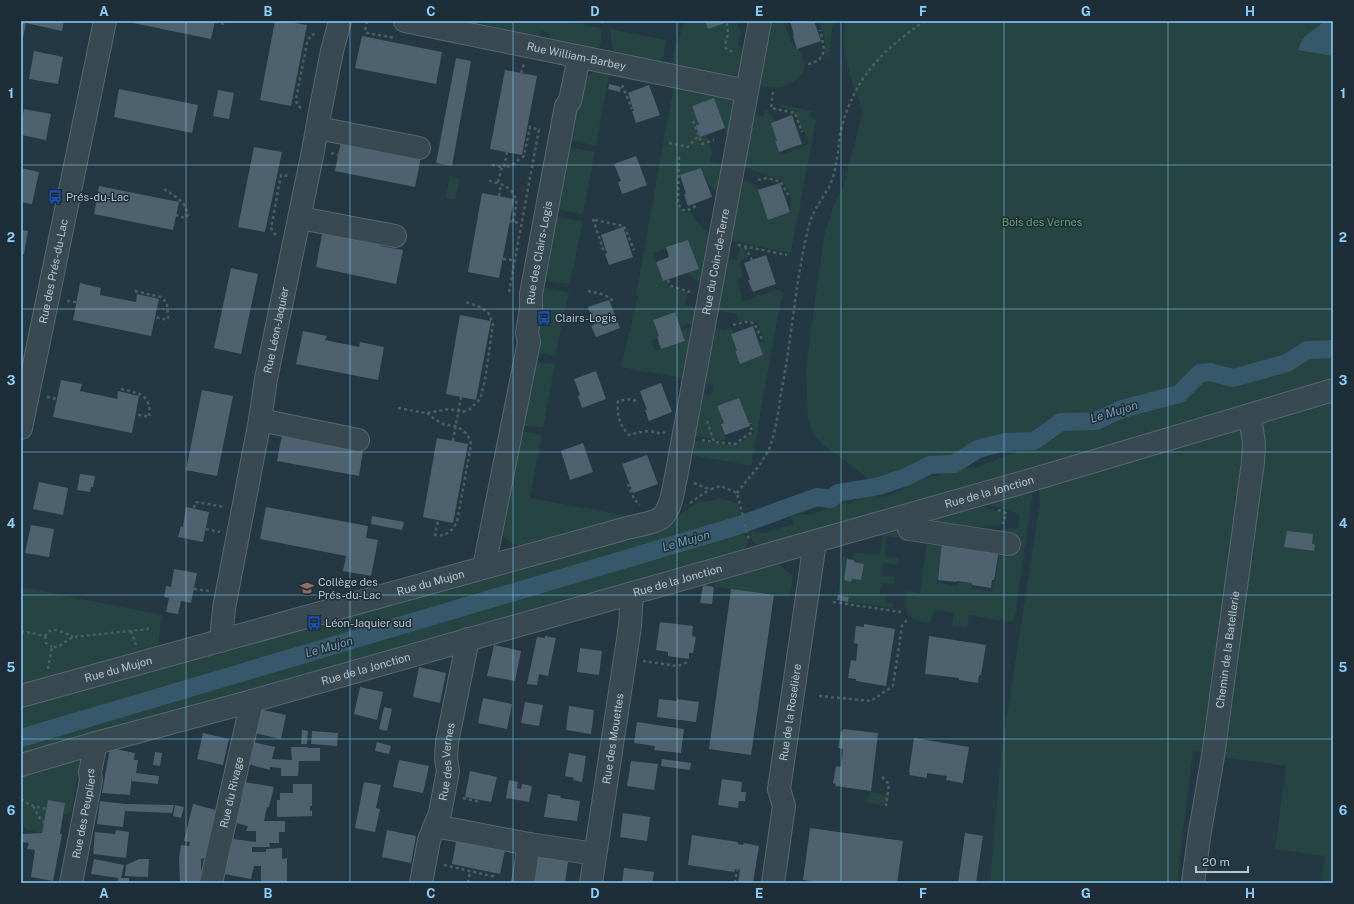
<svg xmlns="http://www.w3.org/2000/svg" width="1354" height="904" viewBox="0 0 1354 904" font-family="'Public Sans',sans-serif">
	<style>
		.green { fill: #264441 }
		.water { fill: #37586b }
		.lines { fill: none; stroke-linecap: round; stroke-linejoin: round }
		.canal { stroke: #37586b; stroke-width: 18 }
		.building { fill: #4d626e }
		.minor-casing { stroke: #576770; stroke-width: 24 }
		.path { stroke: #47615e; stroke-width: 2.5; stroke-dasharray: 3 3; stroke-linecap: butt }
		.minor { stroke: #394952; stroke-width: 22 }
		.grid { fill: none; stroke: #88d1ff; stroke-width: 1; stroke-opacity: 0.55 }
		.labels { text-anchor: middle; stroke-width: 3; stroke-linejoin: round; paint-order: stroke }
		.street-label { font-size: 11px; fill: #b6c4cc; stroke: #1d2e38 }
		.poi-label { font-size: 11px; fill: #b6c4cc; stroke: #1d2e38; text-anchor: start }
		.park-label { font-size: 11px; fill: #6b9f6c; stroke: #1d2e38 }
		.water-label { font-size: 12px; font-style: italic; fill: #749cb1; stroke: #1d2e38 }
		.neatline { fill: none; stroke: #88d1ff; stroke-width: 1.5 }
		.grid-label { font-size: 13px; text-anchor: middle; font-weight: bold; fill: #88d1ff }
	</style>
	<rect width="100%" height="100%" fill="#243843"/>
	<path class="green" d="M479 21H566L601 28V41L599 48H597L546 37H549V33L541 31 539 36 482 24Z
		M684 21H705L708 29 732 21H737L741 34 738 43 742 49 741 55 747 56 740 77 672 63 676 43H678Z
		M768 21H787C787 34 789 45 801 51 803 57 806 66 803 72 797 84 773 92 762 85L759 80Z
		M819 21H834L827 60C823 48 827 34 819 21Z
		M845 21H1333V883H1322L1325 856 1275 849 1286 766 1216 756 1193 751 1177 883H990L1001 754 1040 503 1036 470 761 547 753 542 749 530 763 533 794 524 790 517C794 516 799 514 803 514 806 514 810 515 813 514 824 510 834 505 846 501L848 505C857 500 864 495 874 492L878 497 887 496 903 489 907 485 922 479 939 475 957 468H976L987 463 997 460 998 458 1034 446 1033 441 1005 442 978 449 954 464 930 465 906 477 879 486 826 447 815 436 808 420 806 369 815 300 825 232 835 202 844 185 862 114 859 99 852 83 847 63 844 43Z
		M610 29 666 40 663 59 660 61 614 51 613 50Z
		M597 69 610 70 596 146 571 140 581 85 584 79Z
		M675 83 731 96 735 101 727 144 726 129 725 128 714 99 692 106 699 125H697L706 134 708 141H706L707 144 709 143 712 151 710 162 727 165 722 194 717 193 709 184 701 168 677 177 676 200 679 208 686 212 690 211C695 221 704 231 714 236L705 284C698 282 691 280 689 272L698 269 688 240 666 247 667 249 653 253 663 281 666 280 670 287 688 293 685 305 700 308 696 326 689 324 680 327 675 312 653 320 659 336 657 337V338L651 340 655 351 685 341 681 329 688 328 696 330 687 379 621 367 638 296 636 295C649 225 660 154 675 83Z
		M779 104 811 111 810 118 816 120 791 253 729 240 739 179 751 183 759 189 758 191 768 219 790 212 791 196 783 181 741 166 750 114 763 116 766 110 772 116 775 121 771 123 777 141H775L779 152 781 155 809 144 805 132H803L794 111 779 106Z
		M573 148 595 152 583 214 561 210 558 208 568 151 570 149Z
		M450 176 460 179 455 200 445 198Z
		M559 217 583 221 570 284 548 281 545 279 556 219Z
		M740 247 743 248 748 257 739 262 743 277 738 278 742 302 777 289 783 293 777 321 751 466 687 454 690 440 727 445 744 442 745 438 754 432 751 422 748 424 739 398 717 406 724 423 721 424 725 435 724 441 691 435 700 394 711 395 713 385 702 383 712 328 722 329 723 331 730 327 734 332 731 334 737 351 735 352 740 364 763 355 759 343 765 341 756 322 739 321 737 314 714 309 724 259 737 261Z
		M546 288 569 292 555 356 536 352 542 323H545L547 316 538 314 542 291Z
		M534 361 555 364 543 428 521 425Z
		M520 431 542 435 530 498 633 517 523 547C512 545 501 538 501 526H505L507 516 501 515Z
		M1033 489 1014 622 969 615 967 628 952 626 954 613 933 610 931 623C908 620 903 615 906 591L920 593 927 542 942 544 937 583 958 586 959 581 972 583V588L992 592 994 586 1000 551 972 532 1018 528 1020 514 983 503Z
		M720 498 738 504 741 519 21 732V708L670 526 681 514 702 499 705 502Z
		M976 505 1003 513 1001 525 967 528 916 522Z
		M893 529 900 532 901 538 887 536 885 556 898 558 897 565 884 563 882 575 895 577 894 584 882 583 880 594 886 595 885 602 892 603 893 608 848 602 849 597 838 595 843 556 848 557 844 580 851 582 852 579 861 580 863 564 854 562V560H852L854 553 880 554 883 532Z
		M744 530 748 542 742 553 21 758V742Z
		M776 562 793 576 789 597 714 587 717 579Z
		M21 587 162 615 157 650 21 688Z
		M75 760 78 762 79 766 71 811 63 815 65 803 48 800 42 833 26 830 23 825 22 804H21V773Z
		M869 792 889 795 887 806 867 803Z"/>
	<path class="water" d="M1324 21H1333V56L1298 50C1304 31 1313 33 1324 21Z"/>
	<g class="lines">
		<path class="canal" d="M21 738 737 526 817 497 831 499 838 493 879 486 906 477 930 465 954 464 978 449 1005 442 1034 441 1061 422 1096 421 1122 409 1179 394 1200 373 1210 372 1233 378 1287 363 1307 350 1333 349"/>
	</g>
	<path class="building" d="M27 21H64L62 31 26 23Z
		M133 21H215L211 39 133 23Z
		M275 21H283L307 25 291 106 260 100Z
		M705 21H731L708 29Z
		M790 21H814L821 41 797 49 793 36 794 35Z
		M21 22 26 23 23 38H21Z
		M362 36 442 52 436 84 355 68Z
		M34 51 63 57 58 84 29 79Z
		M456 58 471 61 452 166 436 163Z
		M505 70 537 76 522 155 490 149Z
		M609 84 621 87 620 92 608 89Z
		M649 85 660 115 636 123 632 111H634L628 93Z
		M119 89 198 105 192 133 114 117Z
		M218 90 234 93 229 119 213 116Z
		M714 98 725 128 700 137 696 125H699L692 106Z
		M24 109 51 114 46 140 21 135V124Z
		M792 115 802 144 779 152 775 141H777L771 123Z
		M342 136 422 152 415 187 335 171Z
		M254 147 282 152 265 232 238 227Z
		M636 156 647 185 622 194 618 182 621 181 614 164Z
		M21 168 39 172 32 204 21 202Z
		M701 168 712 197 688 206 684 194H686L680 175Z
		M780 183 790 212 768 220 758 190Z
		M99 186 179 202 173 230 94 214Z
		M482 193 514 199 499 278 468 272Z
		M623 227 633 257 609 265 605 254 607 253 601 235Z
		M21 230 28 231 24 254H21Z
		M338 232 381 241 380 246 403 250 396 284 316 267 322 234 337 237Z
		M688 240 699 269 663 281 656 262 669 257 666 247Z
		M766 255 776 284 753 292 748 280H750L744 263Z
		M231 268 258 274 241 354 214 348Z
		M80 283 101 288 100 295 136 302 137 294 159 299 151 336 73 320Z
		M609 300 620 328 596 337 591 326 594 325 588 307Z
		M675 312 685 341 661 349 657 337 659 336 653 320Z
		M460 315 491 321 476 400 446 394Z
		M753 326 763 355 740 364 735 351H737L731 334Z
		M303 331 327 336 325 340 359 347 360 342 384 347 378 380 296 364Z
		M596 371 606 399 582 408 578 396 580 395 574 379Z
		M61 380 82 384 80 391 117 399 118 391 139 396 132 433 53 417Z
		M661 383 672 412 649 421 645 410H647L640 391Z
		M202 390 233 396 217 476 186 470Z
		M739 398 750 426 725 435 721 424 724 423 717 406Z
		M283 430 364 445 359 476 277 461Z
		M437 438 468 444 453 523 423 517Z
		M583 443 593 472 570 480 561 451Z
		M647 455 658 484 633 493 622 464Z
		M80 474 95 476 93 487H91L90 492 77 490Z
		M39 482 68 488 63 515 33 509Z
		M186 507 209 512 203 542 178 537 181 526 183 527Z
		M266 507 368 526 366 538 378 540 371 576 343 571 346 556 260 539Z
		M372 516 404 522 402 530 371 524Z
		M31 525 54 529 49 557 25 553Z
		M1287 531 1313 534 1312 544 1315 545 1314 551 1284 547Z
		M942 541 999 550 994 580H992L991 588 972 585V583L957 581 956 582 938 580Z
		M847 559 854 560V562L864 564 861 580 852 579 851 582 844 580Z
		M174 569 197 573 191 603 181 601 178 614 166 612 169 598 164 597 166 586 171 587Z
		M703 585 714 587 712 604 700 603Z
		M731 589 774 595 751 755 709 749Z
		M838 595 849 597 848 602 837 600Z
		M660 622 693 626 692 636 696 637 693 653H689V659L668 656V652L656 650Z
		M864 624 895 629 886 686 856 681V679L848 678 851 660 856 661 857 652 858 644 854 643 856 626 864 627Z
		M545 636 556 638 548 676 539 674 537 685 527 684 537 637 545 638Z
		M929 636 986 645 981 675H979L978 683 959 680V678L925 674Z
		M494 645 521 651 515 681 487 676Z
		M580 648 602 651 599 675 577 672Z
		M419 667 446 673 440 703 413 697Z
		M360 687 383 692 377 720 354 714Z
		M483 698 512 704 507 729 478 723Z
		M659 699 677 701V699L699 702 696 722 657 717Z
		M525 702 543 705 539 726 521 723Z
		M569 706 594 710 591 734 566 730Z
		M384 707 392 709 387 731 379 729Z
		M259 709 286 715 281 739 254 733Z
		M637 722 684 729 681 753 654 750 655 746 634 743Z
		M843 729 878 733 871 791 835 786 836 784 833 783 836 766 841 767 843 749 838 748 841 732H842Z
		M302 730 308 731 307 744H301Z
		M312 731 338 733 337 746 311 744Z
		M203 733 229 739 223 765 197 759Z
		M914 738 969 747 963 783 946 780 947 776 927 773V778L909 775 910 773 909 772Z
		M253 742 275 747 272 759 292 760 291 747H308V748H320V761H299L298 776H281V768L270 767V770L248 764Z
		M377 742 391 746 389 754 375 751Z
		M110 748 135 753 134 760H138L136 773 159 776 158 784 132 781V775L130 795 102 793Z
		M155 752 162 753 160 766 153 765Z
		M569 753 586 756 582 782 573 780 574 778 565 776Z
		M662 759 691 763 690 770 661 766Z
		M399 760 429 766 423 793 393 787Z
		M631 761 658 764 654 790 627 786Z
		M470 771 497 777 491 802 465 797Z
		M722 779 742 782 741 792H746L745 801H739L738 808 718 805Z
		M509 780 518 782 517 788 521 789 522 784 532 786 529 802 506 798Z
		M245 782 274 787 269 807H267L264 821H285V832H279V843H269L270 847H252V852H266V849L282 848V859L287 858V883H261V866H254L251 879 224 874 233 839 256 842V831H246L248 826 236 823 241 804H239Z
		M364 782 381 785 376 808 380 809 375 832 355 828Z
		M293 784H312V806H310V811L312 810V816L277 817V800H280V793H293Z
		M548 794 561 796 560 798 580 801 577 821 544 817Z
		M48 800 65 803 60 834H62L53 881 31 877 35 850 27 849 29 843 21 842V834L42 833Z
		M100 801 125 804 174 805 172 813 125 811 123 827 97 824Z
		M193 804 216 810 205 858 201 859V882L180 883 179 859 181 845 189 846 190 842 184 841Z
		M175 805 184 807 181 818 173 816Z
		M623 813 650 817 647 841 620 837Z
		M810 828 903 841 897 883H825L803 880Z
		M116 830 129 832 126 858 93 854 95 832 115 834Z
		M387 830 416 836 411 863 382 857Z
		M965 833 983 836 976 883H958Z
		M692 835 738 842V844L743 845 744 843 759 846 753 883H738L740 870 735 869 734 872 688 865Z
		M457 836 506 845 500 874 452 864Z
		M538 851 569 855 565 883H531Z
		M94 859 124 865 121 878H129V883H118V878L91 874Z
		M139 859H149L148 877 125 876 126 865Z
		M624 868 654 872 652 883H622Z"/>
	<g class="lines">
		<defs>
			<g id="minor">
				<path id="s1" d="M405 21 747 91"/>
				<path d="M318 128 419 148"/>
				<path d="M300 218 395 236"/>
				<path d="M260 420 358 440"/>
				<path id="s2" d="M21 428 105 21"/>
				<path d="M909 529 1009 544"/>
				<path id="s3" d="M484 567 529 342 527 333 531 309V294L566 106 570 101 579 57"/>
				<path id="s4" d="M221 641 224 608 260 420 266 379 313 151 320 112 332 51 340 21"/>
				<path id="s5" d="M21 696 631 527C640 525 653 523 661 518 672 509 673 489 676 477L760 21"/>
				<path id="s6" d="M21 765 96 743 252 701 1031 480 1333 390"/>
				<path d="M435 826 529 844 595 854"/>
				<path id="s7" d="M71 883 91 780 90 772 96 743"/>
				<path id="s8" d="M211 883 252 701"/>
				<path id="s9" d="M421 883 429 840 440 813 448 771 446 758 447 742 468 639"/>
				<path d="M523 883 529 844"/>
				<path id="s10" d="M591 883 630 626 632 593"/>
				<path id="s11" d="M773 883 784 806 779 789 815 542"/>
				<path id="s12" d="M1193 883 1199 837 1213 756 1253 462 1254 443 1250 416"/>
			</g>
		</defs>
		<use href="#minor" class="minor-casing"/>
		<path class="path" d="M367 21 365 30 367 33 395 38
			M601 21 606 24
			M215 22 225 24 227 21
			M727 23C727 26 728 30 728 33 727 43 720 49 734 52
			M808 64C829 60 824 46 820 30
			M521 73 524 64
			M622 85 632 109
			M773 92 771 108 795 113 802 132
			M301 108 297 105 296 99 307 43 311 35 317 34
			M693 121 702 144 714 140
			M669 143 688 147 699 135
			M507 152 504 167 510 166 524 156 530 127 540 130
			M331 153 338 155
			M679 157 678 203 681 209 686 211 696 206
			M492 165 502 167
			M758 180 767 178 781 182 788 195
			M489 181C500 183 513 187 516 200 517 206 514 216 513 222
			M498 182 502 167
			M164 189C175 196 185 201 188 215L185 218 176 215
			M499 196 501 184
			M88 197 97 199
			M593 219 604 252
			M595 220 624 226 634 250
			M509 221 521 223
			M276 235 274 233 271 228 281 175 289 176
			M738 245 787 255
			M745 247 752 260
			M503 259 515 260
			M668 280 671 286 690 292
			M135 291 161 297 167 303 168 318 167 320 155 317
			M588 291C597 293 609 294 614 303
			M509 292 539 129
			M67 301 76 302
			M733 325 744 322 754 323 763 341
			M121 389C139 393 152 395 149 417L136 414
			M47 397 57 399
			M636 401 630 399 618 401C617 415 619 425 629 435 640 432 650 429 661 434L665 432
			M398 408 426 413 449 409 463 412 470 409 480 399 485 380 493 324 488 312 480 307 466 302
			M427 413C432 417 437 421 443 424 447 425 451 425 455 426 463 429 470 436 471 445L457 522C452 531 446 537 435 535L438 520
			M707 421 714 442 735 444 752 432 750 423
			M702 440 714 442
			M453 441 461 397
			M694 483 706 488 711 489 721 486 737 493 749 540
			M628 484 634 499 640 505
			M737 493C748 478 761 466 769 449 776 432 778 412 781 393 792 339 795 283 808 229 811 214 820 202 828 189 832 182 835 171 836 163 839 152 838 141 841 130 854 78 882 50 925 21
			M690 503 710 489
			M194 508 195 503 197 502 224 507
			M998 510 1006 513 1003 524
			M206 529 220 532
			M194 589 209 591
			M833 602 901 612
			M21 631 45 636C52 624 64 633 73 637
			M131 631 136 645
			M45 636 46 643 52 647
			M643 661 678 666 690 661
			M48 669 52 647H57L73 637 149 629
			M819 696 871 701 893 686 902 626 907 620
			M882 777 889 784 886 806
			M463 798 480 802
			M21 799 30 805 46 809
			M33 806 41 820 44 822
			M444 865 496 877
			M468 883 470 871
			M735 883 737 870"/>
		<use href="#minor" class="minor"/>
	</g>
	<path class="grid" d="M186 21V883M350 21V883M513 21V883M677 21V883M841 21V883M1004 21V883M1168 21V883M21 165H1333M21 309H1333M21 452H1333M21 595H1333M21 739H1333"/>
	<defs>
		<symbol id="bus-bare" viewBox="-9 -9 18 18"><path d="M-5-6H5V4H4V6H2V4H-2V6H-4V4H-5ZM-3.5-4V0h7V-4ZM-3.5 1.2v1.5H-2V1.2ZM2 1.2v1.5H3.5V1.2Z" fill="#1a4fb4" stroke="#1d2e38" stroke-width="2.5" paint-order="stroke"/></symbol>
		<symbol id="school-bare" viewBox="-9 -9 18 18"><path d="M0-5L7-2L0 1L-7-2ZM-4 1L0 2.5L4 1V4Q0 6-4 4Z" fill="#8d6e63" stroke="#1d2e38" stroke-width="2.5" paint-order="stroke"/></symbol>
	</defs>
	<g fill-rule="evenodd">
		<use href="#bus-bare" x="45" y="187" width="20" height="20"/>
		<use href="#bus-bare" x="534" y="308" width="20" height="20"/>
		<use href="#school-bare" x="297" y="578" width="20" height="20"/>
		<use href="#bus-bare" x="304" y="613" width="20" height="20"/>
	</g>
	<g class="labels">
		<g class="street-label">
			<text dy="4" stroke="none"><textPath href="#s1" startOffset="175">Rue William-Barbey</textPath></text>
			<text dy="4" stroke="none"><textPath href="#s3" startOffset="320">Rue des Clairs-Logis</textPath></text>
			<text dy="4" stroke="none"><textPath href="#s5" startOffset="928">Rue du Coin-de-Terre</textPath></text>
			<text dy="4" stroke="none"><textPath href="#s2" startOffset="160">Rue des Prés-du-Lac</textPath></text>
			<text dy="4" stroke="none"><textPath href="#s4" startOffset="316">Rue Léon-Jaquier</textPath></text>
			<text dy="4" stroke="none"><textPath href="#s6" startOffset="1006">Rue de la Jonction</textPath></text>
			<text dy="4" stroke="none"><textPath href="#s6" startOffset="682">Rue de la Jonction</textPath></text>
			<text dy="4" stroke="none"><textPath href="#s5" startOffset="425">Rue du Mujon</textPath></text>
			<text dy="4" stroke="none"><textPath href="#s12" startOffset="236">Chemin de la Batellerie</textPath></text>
			<text dy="4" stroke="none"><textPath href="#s6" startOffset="358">Rue de la Jonction</textPath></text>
			<text dy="4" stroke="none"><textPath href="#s5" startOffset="101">Rue du Mujon</textPath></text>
			<text dy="4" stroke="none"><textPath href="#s11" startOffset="173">Rue de la Roselière</textPath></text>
			<text dy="4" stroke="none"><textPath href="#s10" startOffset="146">Rue des Mouettes</textPath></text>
			<text dy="4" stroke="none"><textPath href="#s9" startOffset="125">Rue des Vernes</textPath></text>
			<text dy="4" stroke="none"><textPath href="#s8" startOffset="93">Rue du Rivage</textPath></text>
			<text dy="4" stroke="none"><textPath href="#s7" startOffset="71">Rue des Peupliers</textPath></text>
		</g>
		<g class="poi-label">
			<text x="66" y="201">Prés-du-Lac</text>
			<text x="555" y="322">Clairs-Logis</text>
			<text x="318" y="586">Collège des<tspan x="318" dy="13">Prés-du-Lac</tspan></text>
			<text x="325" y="627">Léon-Jaquier sud</text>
		</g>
		<g class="park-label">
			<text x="1042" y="226">Bois des Vernes</text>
		</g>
		<g class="water-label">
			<text transform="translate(1114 412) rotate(-17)" y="4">Le Mujon</text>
			<text transform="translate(686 541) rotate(-16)" y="4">Le Mujon</text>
			<text transform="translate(329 647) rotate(-16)" y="4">Le Mujon</text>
		</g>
	</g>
	<rect width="1354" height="904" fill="none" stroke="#1d2e38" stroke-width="44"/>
	<path d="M1196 866v6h52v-6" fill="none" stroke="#b6c4cc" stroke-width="2"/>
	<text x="1202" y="866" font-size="12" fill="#b6c4cc" stroke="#1d2e38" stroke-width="3" paint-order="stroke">20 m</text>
	<rect x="22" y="22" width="1310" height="860" class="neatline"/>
	<g class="grid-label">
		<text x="104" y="16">A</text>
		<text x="268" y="16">B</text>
		<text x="431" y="16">C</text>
		<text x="595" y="16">D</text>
		<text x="759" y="16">E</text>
		<text x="923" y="16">F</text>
		<text x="1086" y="16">G</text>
		<text x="1250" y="16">H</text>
		<text x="11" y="98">1</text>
		<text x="1343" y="98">1</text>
		<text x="11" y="242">2</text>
		<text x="1343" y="242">2</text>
		<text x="11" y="385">3</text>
		<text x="1343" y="385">3</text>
		<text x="11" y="528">4</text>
		<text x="1343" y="528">4</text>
		<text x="11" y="672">5</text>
		<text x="1343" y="672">5</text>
		<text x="11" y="815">6</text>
		<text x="1343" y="815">6</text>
		<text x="104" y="898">A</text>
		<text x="268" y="898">B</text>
		<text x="431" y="898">C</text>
		<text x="595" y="898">D</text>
		<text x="759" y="898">E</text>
		<text x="923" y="898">F</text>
		<text x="1086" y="898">G</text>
		<text x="1250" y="898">H</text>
	</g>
</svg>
